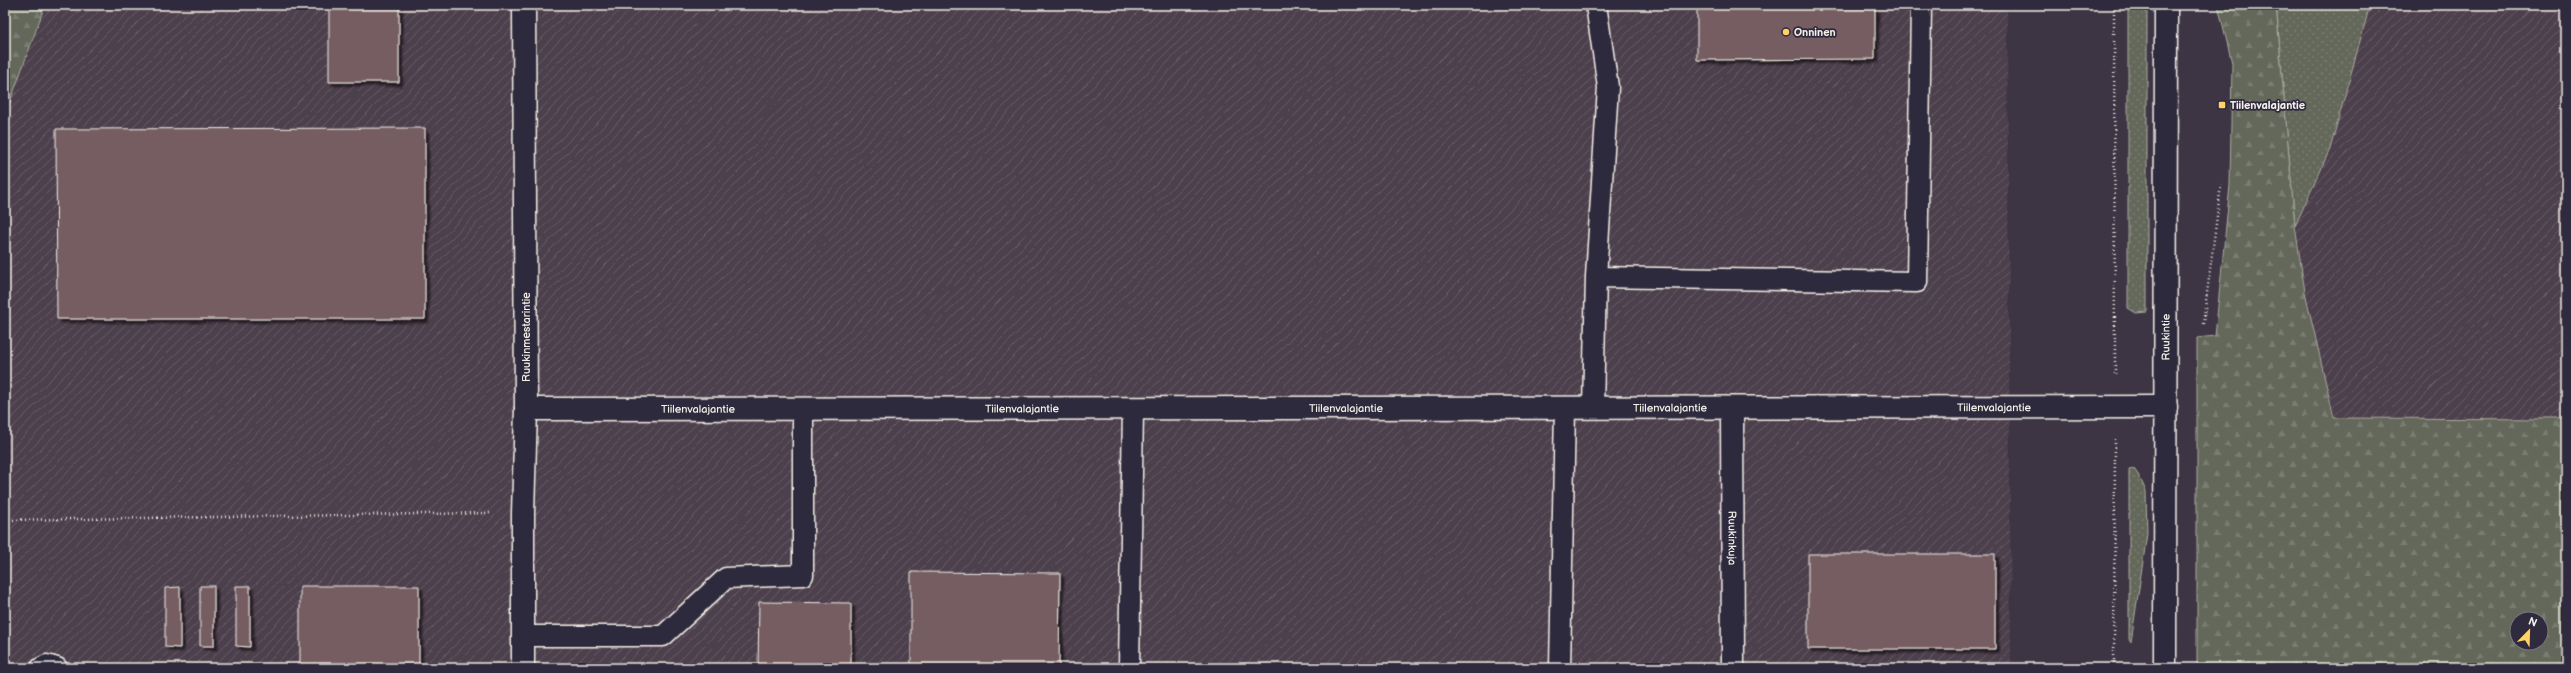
<svg xmlns="http://www.w3.org/2000/svg" width="2571" height="673" viewBox="0 0 2571 673" font-family="'Balsamiq Sans',sans-serif">
	<style>
		.industrial { fill: url(#industrial-furrows) }
		.grass { fill: url(#grass-dots); stroke: #acaca1 }
		.forest { fill: url(#forest-firs); stroke: #acaca1; fill-rule: evenodd }
		.building { fill: #745d62; stroke: #f4f1e8; filter: url(#shadow) }
		.lines { fill: none; stroke-linecap: round; stroke-linejoin: round }
		.lane-casing { stroke: #f4f1e8; stroke-width: 23 }
		.street-casing { stroke: #f4f1e8; stroke-width: 25 }
		.secondary-casing { stroke: #f4f1e8; stroke-width: 25 }
		.path { stroke: #f4f1e8; stroke-width: 2.5; stroke-dasharray: 1 3; stroke-linecap: butt }
		.lane { stroke: #2f2a3d; stroke-width: 20 }
		.street { stroke: #2f2a3d; stroke-width: 22 }
		.secondary { stroke: #2f2a3d; stroke-width: 22 }
		.poi-dot { fill: #ffd166; stroke: #2f2a3d; stroke-width: 1.5 }
		.labels { text-anchor: middle; stroke-width: 3.5; stroke-linejoin: round; paint-order: stroke }
		.poi-label { font-size: 11px; font-weight: bold; fill: #f4f1e8; stroke: #2f2a3d; text-anchor: start }
		.street-label { font-size: 11px; fill: #f4f1e8; stroke: #2f2a3d }
	</style>
	<defs>
		<pattern id="industrial-furrows" width="10" height="10" patternUnits="userSpaceOnUse"><rect width="10" height="10" fill="#4e404d"/><path d="M-1 1l2-2M0 10L10 0M9 11l2-2" fill="none" stroke="#685c67"/></pattern>
		<pattern id="grass-dots" width="8" height="8" patternUnits="userSpaceOnUse"><rect width="8" height="8" fill="#63685a"/><path d="M2 2h.1M6 6h.1" fill="none" stroke="#7a7e72" stroke-width="1.8" stroke-linecap="round"/></pattern>
		<pattern id="forest-firs" width="22" height="20" patternUnits="userSpaceOnUse"><rect width="22" height="20" fill="#63685a"/><path d="M5 1l3.5 6h-7zM16 11l3.5 6h-7z" fill="#7a7e72"/></pattern>
		<filter id="shadow"><feDropShadow dx="3.5" dy="3.5" stdDeviation="1" flood-color="#0009"/></filter>
	</defs>
	<rect width="100%" height="100%" fill="#3d3444"/>
	<filter id="ink" filterUnits="userSpaceOnUse"><feTurbulence type="fractalNoise" baseFrequency=".025" numOctaves="2"/><feDisplacementMap in="SourceGraphic" scale="8" xChannelSelector="R" yChannelSelector="G"/><feConvolveMatrix kernelMatrix="1 2 1 2 8 2 1 2 1" color-interpolation-filters="sRGB"/></filter>
	<g filter="url(#ink)">
		<path class="industrial" d="M45 5H2007L2011 668H5V116Z
			M2276 5H2566V419L2334 418 2305 292 2295 226Z"/>
		<path class="grass" d="M2128 5H2147V312L2136 313 2128 308Z
			M2276 5H2370L2330 149 2295 226Z
			M2134 469 2139 476 2146 491 2147 534 2131 642 2129 639V470Z"/>
		<path class="forest" d="M5 5H45L5 116Z
			M2218 5H2276L2295 226 2305 292 2334 418 2566 419V668H2197V338L2215 336 2230 185 2232 63ZM2517 619H2541V643H2517Z"/>
		<path class="building" d="M329 5H399V82H329Z
			M1697 5H1875V59L1697 60Z
			M425 128V319H57L56 129Z
			M1808 554H1995V649H1808Z
			M911 572 1060 573 1059 668H911Z
			M200 586H214V646H200Z
			M236 586H250V647L236 646Z
			M300 586H419V668H300Z
			M180 587V648L165 647V588Z
			M759 602 851 603V668H758Z"/>
		<g class="lines">
			<defs>
				<path id="lane" d="M1596 277 1917 282 1921 5
					M1593 408 1596 277 1608 87 1596 5
					M523 636H663L726 578 803 575V409
					M41 668 47 665 57 668
					M1129 668 1133 409
					M1560 668 1565 408"/>
				<g id="street">
					<path id="s1" d="M1732 408 1733 668"/>
					<path id="s2" d="M526 409 2166 407"/>
					<path d="M523 668V513L526 409 524 5"/>
				</g>
				<g id="secondary">
					<path id="s3" d="M2165 668 2166 5"/>
				</g>
			</defs>
			<use href="#lane" class="lane-casing"/>
			<use href="#street" class="street-casing"/>
			<use href="#secondary" class="secondary-casing"/>
			<path class="path" d="M2114 5 2115 374
				M2203 324 2221 185
				M5 520 490 513
				M2114 668 2115 439"/>
			<use href="#lane" class="lane"/>
			<use href="#street" class="street"/>
			<use href="#secondary" class="secondary"/>
		</g>
	</g>
	<g class="poi-dot">
		<circle cx="1786" cy="32" r="4"/>
		<rect x="2218" y="101" width="8" height="8" rx="2"/>
	</g>
	<g class="labels">
		<g class="poi-label">
			<text x="1794" y="36">Onninen</text>
			<text x="2230" y="109">Tiilenvalajantie</text>
		</g>
		<g class="street-label">
			<text transform="translate(526 337) rotate(-90)" y="4">Ruukinmestarintie</text>
			<text dy="4" stroke="none"><textPath href="#s3" startOffset="331">Ruukintie</textPath></text>
			<text dy="4" stroke="none"><textPath href="#s2" startOffset="1468">Tiilenvalajantie</textPath></text>
			<text dy="4" stroke="none"><textPath href="#s2" startOffset="820">Tiilenvalajantie</textPath></text>
			<text dy="4" stroke="none"><textPath href="#s2" startOffset="1144">Tiilenvalajantie</textPath></text>
			<text dy="4" stroke="none"><textPath href="#s2" startOffset="172">Tiilenvalajantie</textPath></text>
			<text dy="4" stroke="none"><textPath href="#s2" startOffset="496">Tiilenvalajantie</textPath></text>
			<text dy="4" stroke="none"><textPath href="#s1" startOffset="130">Ruukinkuja</textPath></text>
		</g>
	</g>
	<rect width="2571" height="673" fill="none" stroke="#2f2a3d" stroke-width="20"/>
	<rect x="10" y="10" width="2551" height="653" fill="none" stroke="#f4f1e8" stroke-width="1.5" filter="url(#ink)"/>
	<g transform="translate(2529 631) rotate(23)"><circle r="19" fill="#2f2a3d" stroke="#7e7a81"/>
	<path d="M0-3L7 15L0 10L-7 15Z" fill="#ffd166"/>
	<text y="-6" font-size="11" font-weight="bold" text-anchor="middle" fill="#f4f1e8">N</text>
	</g>
</svg>
